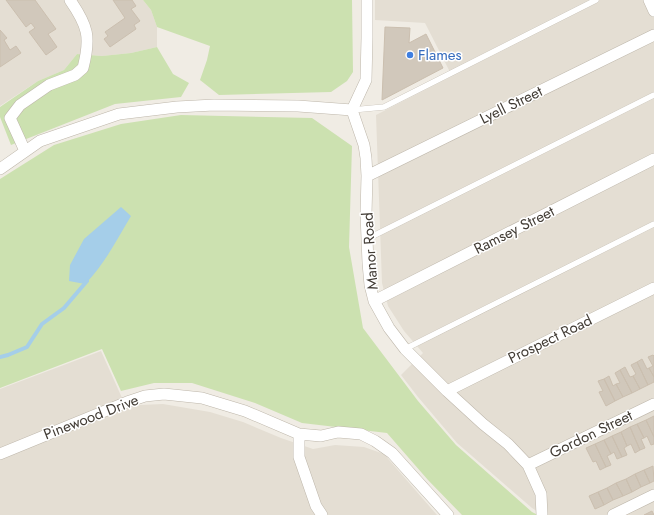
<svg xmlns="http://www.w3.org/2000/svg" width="654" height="515" viewBox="0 0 654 515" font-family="Jost,sans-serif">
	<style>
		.residential { fill: #e4ded3 }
		.green { fill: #cce1b0 }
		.water { fill: #a5cee9 }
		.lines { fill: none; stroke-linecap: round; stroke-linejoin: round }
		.stream { stroke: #a5cee9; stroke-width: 4 }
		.building { fill: #d1c8bb; stroke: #cbbfaf }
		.service-casing { stroke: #beb7ab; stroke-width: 6 }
		.minor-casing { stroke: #beb7ab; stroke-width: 12 }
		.service { stroke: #fff; stroke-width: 5.5 }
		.minor { stroke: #fff; stroke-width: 11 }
		.shop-dot { fill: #3f7fe0; stroke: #fff; stroke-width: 1.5 }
		.labels { text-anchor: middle; stroke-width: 3; stroke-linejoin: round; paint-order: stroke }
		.shop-label { font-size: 15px; fill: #366cbe; stroke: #fff; text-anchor: start }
		.street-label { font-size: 15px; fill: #423c35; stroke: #fff }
	</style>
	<rect width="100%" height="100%" fill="#f0ece4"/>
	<path class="residential" d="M0 0H143L151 10 157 27V47L131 53 102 56 77 54 64 70 38 81 0 106Z
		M375 0H654V515H543L532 508 457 443 418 397 401 375 423 353 404 331 388 306 382 283 376 115 452 76 425 23 375 20Z
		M101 351 127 409 140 405 163 404 210 412 243 422 281 438 313 449 335 445 364 447 384 454 437 515H0V389Z"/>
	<path class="green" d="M143 0H352L353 72 347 81 331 92 219 95 200 80 207 60 210 46 157 27 151 10Z
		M157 47 173 74 189 83 181 97 115 104 11 145 0 117V107L38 81 64 70 77 54 102 56 131 53Z
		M181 115 312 118 352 146 349 247 363 328 418 401 456 445 532 512 538 515H462L428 480 387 433 302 423 255 403 192 383H154L121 391 102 349 0 388V179L54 145 121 124Z"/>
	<path class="water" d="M121 207 131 216C117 239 105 264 85 284L69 281 70 265 84 239Z"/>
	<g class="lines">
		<path class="stream" d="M0 357 8 355 27 347 42 324 64 308 87 281"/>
	</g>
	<path class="building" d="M6 0H35L56 29 48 34 57 47 46 55 29 32 35 28 31 23 26 27Z
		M113 0H132L136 6 131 9 140 21 134 25 136 29 110 47 104 39 108 36 105 32 125 18Z
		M385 27 410 28 409 43 426 34 443 68 382 100Z
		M0 30 7 38 4 40 10 50 16 46 21 53 0 67Z
		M653 355 654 356V377L649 368 653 366 648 357Z
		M642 359 647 369 649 368 654 377V382L648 385 637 362Z
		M637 362 648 385 640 389 633 376 636 374 631 365Z
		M625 367 630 377 633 376 640 389 632 393 620 370Z
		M620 370 632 393 623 397 616 384 620 383 615 373Z
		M609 376 613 386 616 384 623 397 615 401 604 379Z
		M604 379 615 401 606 406 599 392 603 391 598 381Z
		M654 416V437L646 420Z
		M646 420 654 437V444L651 445 647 436 644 438 637 424Z
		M637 424 644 438 641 439 645 448 640 450 630 427Z
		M630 427 640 450 635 453 631 444 627 446 621 432Z
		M621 432 627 446 624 448 627 455 622 457 612 436Z
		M612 436 622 457 617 459 614 452 611 454 604 440Z
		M604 440 611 454 607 456 611 465 606 467 595 444Z
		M595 444 606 467 600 470 596 461 593 462 586 448Z
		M653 466 654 481 650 483 644 470Z
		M644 470 650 483 641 487 635 474Z
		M635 474 641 487 632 492 626 479Z
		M626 479 632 492 623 496 616 483Z
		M616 483 623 496 613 500 607 488Z
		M607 488 613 500 604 505 598 492Z
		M598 492 604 505 595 509 589 496Z
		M652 511 654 515H644Z"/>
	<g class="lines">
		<defs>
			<path id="service" d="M352 110 384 107 596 0
				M367 239 654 95
				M405 349 654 224"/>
			<path id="minor" d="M367 0V38L366 80 352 110 364 145 366 158 367 176 366 214 368 263 370 285 374 301 389 328 405 349 447 391 483 424 508 444 528 465 541 494 542 515
				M649 0 654 11
				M25 151 10 118 20 105 49 85 75 75 83 68C91 37 88 26 70 0
				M0 169 40 141 119 114 177 107 214 105 298 106 352 110
				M367 176 654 35
				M374 301 654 159
				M447 391 654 288
				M299 434V457L316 506 322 515
				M0 454 127 402 145 396 164 394 202 398 245 411 299 434 321 436 338 432 361 434 375 441 392 453 448 515
				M528 465 654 404
				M613 515 654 495"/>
		</defs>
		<use href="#service" class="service-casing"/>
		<use href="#minor" class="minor-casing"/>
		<use href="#service" class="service"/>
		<use href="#minor" class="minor"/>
	</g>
	<circle class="shop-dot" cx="410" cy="55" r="4"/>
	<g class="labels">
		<g class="shop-label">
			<text x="418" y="60">Flames</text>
		</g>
		<g class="street-label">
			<text transform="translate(511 105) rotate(-26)" y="5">Lyell Street</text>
			<text transform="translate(514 230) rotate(-27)" y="5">Ramsey Street</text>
			<text transform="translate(370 251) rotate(-94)" y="5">Manor Road</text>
			<text transform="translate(550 339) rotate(-26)" y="5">Prospect Road</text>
			<text transform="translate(91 417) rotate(-21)" y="5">Pinewood Drive</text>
			<text transform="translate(591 434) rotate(-26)" y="5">Gordon Street</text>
		</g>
	</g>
</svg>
